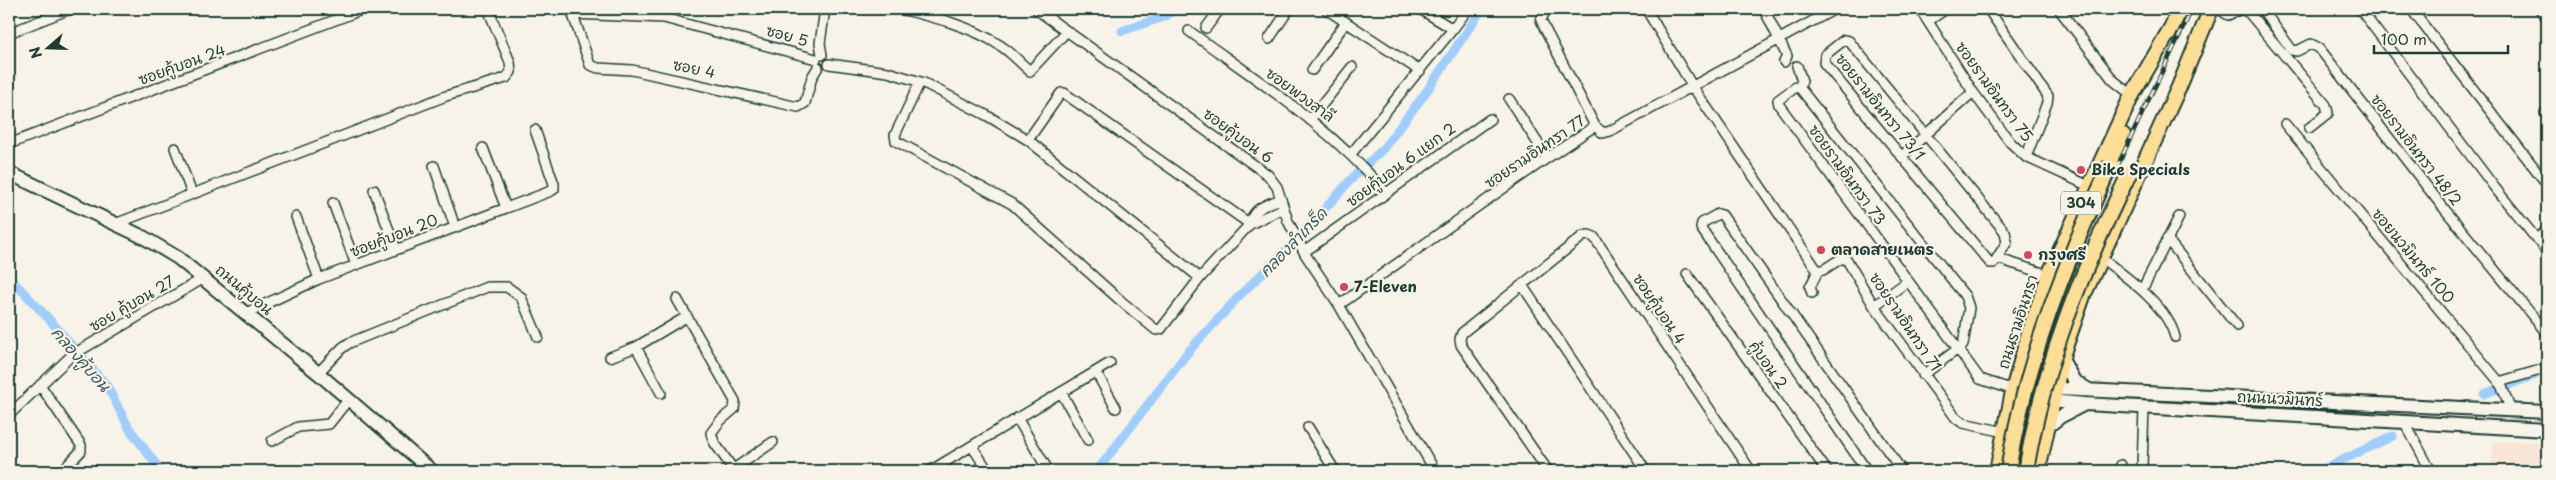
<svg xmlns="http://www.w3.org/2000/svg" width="2556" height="480" viewBox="0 0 2556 480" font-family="'Playpen Sans','Playpen Sans Thai',sans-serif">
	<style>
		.built { fill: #f8e5d8 }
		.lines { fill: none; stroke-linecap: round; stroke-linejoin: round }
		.canal { stroke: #a0cdfb; stroke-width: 9 }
		.minor-casing { stroke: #1f3d34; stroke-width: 12 }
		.secondary-casing { stroke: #1f3d34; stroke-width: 16 }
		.primary-casing { stroke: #1f3d34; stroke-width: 18 }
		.minor { stroke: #f7f3e8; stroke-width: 9 }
		.secondary { stroke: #f7f3e8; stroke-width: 12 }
		.primary { stroke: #fcde96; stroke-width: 14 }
		.rail-casing { stroke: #1f3d34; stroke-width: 4.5 }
		.rail { stroke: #f7f3e8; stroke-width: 2.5; stroke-dasharray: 8; stroke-linecap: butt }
		.primary-bridge-casing { stroke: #1f3d34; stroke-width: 18; stroke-linecap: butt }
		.primary-bridge { stroke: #fcde96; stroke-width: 14 }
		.poi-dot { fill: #d1495b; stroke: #f7f3e8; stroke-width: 2 }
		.labels { text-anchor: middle; stroke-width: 4.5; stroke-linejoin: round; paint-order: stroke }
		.shield { fill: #f7f3e8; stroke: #60746a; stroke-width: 1 }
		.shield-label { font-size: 14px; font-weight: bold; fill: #1f3d34 }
		.street-label { font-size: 15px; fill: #1f3d34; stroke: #f7f3e8 }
		.poi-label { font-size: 15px; font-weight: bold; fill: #1f3d34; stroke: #f7f3e8; text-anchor: start }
		.water-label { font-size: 16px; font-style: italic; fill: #395a5c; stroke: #f7f3e8 }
	</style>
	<rect width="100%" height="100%" fill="#f7f3e8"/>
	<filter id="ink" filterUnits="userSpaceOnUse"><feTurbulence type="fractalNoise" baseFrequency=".02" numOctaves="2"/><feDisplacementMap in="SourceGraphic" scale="10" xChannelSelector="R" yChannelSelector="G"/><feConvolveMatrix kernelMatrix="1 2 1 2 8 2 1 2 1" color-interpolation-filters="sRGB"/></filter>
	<g filter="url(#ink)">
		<path class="built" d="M2494 441 2542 442 2547 451V471H2490Z"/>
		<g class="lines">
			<path class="canal" d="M1122 31 1166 16 1176 9
				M9 277 48 318 107 386 129 428 161 471
				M2484 394 2535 375
				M1097 471 1188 352 1240 295 1292 245 1357 173 1382 150 1424 95 1482 9
				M2319 471 2393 436"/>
			<defs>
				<path id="minor" d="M571 9 590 65 598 68 632 70 798 107 805 103 812 77 818 67
					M900 9C934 17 971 26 1001 46 1012 53 1020 63 1030 71L1066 32
					M1036 9 1268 175 1277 187 1288 221 1305 254 1339 305 1435 471
					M1326 9 1420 71
					M1546 9 1541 20 1544 27 1595 126
					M1646 9 1693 87 1817 270H1823L1842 258 1847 260 1874 306 1956 418 1963 423 2005 432
					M1764 9 1787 56 1784 62
					M1920 9 1973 92 2010 142 2026 157 2089 186
					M1988 9 2048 96 2047 103 2026 157
					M2059 9 2113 80 2132 95
					M2219 9 2228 15 2241 9 2249 13 2326 105 2328 113 2309 128
					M2262 9 2292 50 2297 51 2311 44 2319 48 2442 206 2545 331
					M2360 9 2495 188 2547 252
					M2411 9 2547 184
					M2540 9 2547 18
					M573 14 664 18 816 59
					M1928 21 1946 9
					M1206 28 1220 9
					M1453 29 1468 9
					M1189 31C1258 81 1331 127 1386 193
					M9 33 70 9
					M1269 39 1289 9
					M1844 40 1849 41 2005 232 2007 242 1994 263H1990L1824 63 1825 55Z
					M822 55 820 43 825 9
					M829 64 888 72 924 83 986 115 1028 140 1200 278
					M1797 66 1802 81 1799 87
					M1312 70 1346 22
					M920 82 895 135 896 141 1012 204 1121 301 1156 330 1161 329 1200 278 1250 224 1284 208
					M1799 87H1796L1778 100 1779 105 1980 379 2014 390
					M1799 87 1965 296 1969 308 1963 345 1923 375
					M1509 99 1547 157
					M2545 113 2547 116
					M1310 120 1352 67
					M2285 124 2501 384 2511 411
					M1028 140 1061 93H1064L1250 224
					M9 144 364 9
					M175 148 192 194
					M483 148 506 208
					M1351 154 1453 29 1420 9
					M1902 156 1973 92
					M434 166 455 227
					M374 190 396 249
					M333 203 356 265
					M296 217 319 279
					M115 224 446 96 506 78 511 72 510 62 488 9
					M1250 224C1253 208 1267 204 1281 199
					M2167 239 2237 326
					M2537 239 2547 230
					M1304 252 1490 119
					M2100 257C2125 276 2167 305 2175 337
					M1999 259 2049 275
					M1687 274 1827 471
					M1522 285 1646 471
					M2142 290 2179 217
					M1812 293 1810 287 1818 271
					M677 299 735 401 734 409 720 421 711 433 714 442 733 469
					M1339 305C1424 245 1508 183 1595 126L1603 133 1610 131 1835 9
					M1874 306 1908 281
					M246 313 319 279 551 191 554 189V184L535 130
					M636 347 661 393
					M610 357 636 347 686 317
					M1096 372 1116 408
					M318 373 342 348 349 343 487 287H507L521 297 538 337
					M2499 382 2547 368
					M40 385 81 445V451L62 471
					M1061 392 1088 440
					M9 415 72 355 204 278
					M1017 418 1048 470
					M2405 423 2431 471
					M1308 427 1335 471
					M272 441 298 427 329 424 348 400
					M972 446 988 471
					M2142 467 2144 408
					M731 471 773 442
					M930 471 1110 363
					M1548 471 1461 345 1460 339 1462 333 1583 236 1589 235 1594 237 1751 471
					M1867 471 1701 228 1702 223 1718 214 1722 215 1902 471
					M2119 471 2121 465"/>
				<path id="secondary" d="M9 173 143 237 178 258 318 373 432 471
					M2062 359 2074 381 2089 390
					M2018 387 2547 412
					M2014 398 2085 404 2547 430
					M2046 428 2060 417 2085 404"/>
				<path id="primary" d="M2168 35 2180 9
					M2111 164 2123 135
					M1997 471 2014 387 2029 333 2049 275 2132 95 2171 28
					M2038 471 2063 353 2083 296 2179 87 2211 9"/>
			</defs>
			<use href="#minor" class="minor-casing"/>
			<use href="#secondary" class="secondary-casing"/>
			<use href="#primary" class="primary-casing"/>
			<use href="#minor" class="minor"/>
			<use href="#secondary" class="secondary"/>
			<use href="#primary" class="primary"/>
			<defs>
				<path id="rail" d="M2015 471C2044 303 2120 162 2192 9"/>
			</defs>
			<use href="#rail" class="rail-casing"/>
			<use href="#rail" class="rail"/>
			<defs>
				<path id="primary-bridge" d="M2008 471C2025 363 2065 263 2111 164
					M2026 471C2043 365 2083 268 2130 172"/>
			</defs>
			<use href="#primary-bridge" class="primary-bridge-casing"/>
			<use href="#primary-bridge" class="primary-bridge"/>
		</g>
	</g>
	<g class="poi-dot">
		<circle cx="2081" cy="170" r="5"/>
		<circle cx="1821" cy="250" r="5"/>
		<circle cx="2028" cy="255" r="5"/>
		<circle cx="1344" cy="287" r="5"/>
	</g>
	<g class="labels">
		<rect class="shield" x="2061" y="191.5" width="40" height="23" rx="4"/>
		<g class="shield-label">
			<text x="2081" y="208">304</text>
		</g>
		<g class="street-label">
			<text transform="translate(787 36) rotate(16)" y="5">ซอย 5</text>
			<text transform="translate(182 65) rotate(-20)" y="5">ซอยคู้บอน 24</text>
			<text transform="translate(694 69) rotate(12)" y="5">ซอย 4</text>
			<text transform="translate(1994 92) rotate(54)" y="5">ซอยรามอินทรา 75</text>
			<text transform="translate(1300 95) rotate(36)" y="5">ซอยพวงสาลี</text>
			<text transform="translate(1880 107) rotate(51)" y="5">ซอยรามอินทรา 73/1</text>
			<text transform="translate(1238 136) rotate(36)" y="5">ซอยคู้บอน 6</text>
			<text transform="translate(2416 150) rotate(52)" y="5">ซอยรามอินทรา 48/2</text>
			<text transform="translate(1535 152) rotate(-34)" y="5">ซอยรามอินทรา 77</text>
			<text transform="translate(1401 165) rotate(-36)" y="5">ซอยคู้บอน 6 แยก 2</text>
			<text transform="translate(1847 175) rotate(54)" y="5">ซอยรามอินทรา 73</text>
			<text transform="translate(394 236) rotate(-21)" y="5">ซอยคู้บอน 20</text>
			<text transform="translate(2413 256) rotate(50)" y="5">ซอยนวมินทร์ 100</text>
			<text transform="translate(244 290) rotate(40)" y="5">ถนนคู้บอน</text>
			<text transform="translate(132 304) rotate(-30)" y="5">ซอย คู้บอน 27</text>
			<text transform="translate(1659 309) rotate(56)" y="5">ซอยคู้บอน 4</text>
			<text transform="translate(1905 322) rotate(56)" y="5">ซอยรามอินทรา 71</text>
			<text transform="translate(2018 322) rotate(-72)" y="5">ถนนรามอินทรา</text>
			<text transform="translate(1768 365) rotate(55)" y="5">คู้บอน 2</text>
			<text transform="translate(2280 399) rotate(3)" y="5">ถนนนวมินทร์</text>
		</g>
		<g class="poi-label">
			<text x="2091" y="175">Bike Specials</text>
			<text x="1831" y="255">ตลาดสายเนตร</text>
			<text x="2038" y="260">กรุงศรี</text>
			<text x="1354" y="292">7-Eleven</text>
		</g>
		<g class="water-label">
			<text transform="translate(1293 242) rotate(-46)" y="6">คลองลำเกร็ด</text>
			<text transform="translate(81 359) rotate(49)" y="6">คลองคู้บอน</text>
		</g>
	</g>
	<rect width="2556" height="480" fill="none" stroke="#f7f3e8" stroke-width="30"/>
	<rect x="15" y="15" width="2526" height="450" fill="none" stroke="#1f3d34" stroke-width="2" filter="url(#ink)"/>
	<g transform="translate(48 48) rotate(250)" stroke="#f7f3e8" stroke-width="4" paint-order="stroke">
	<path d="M0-4L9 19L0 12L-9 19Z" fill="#1f3d34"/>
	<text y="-8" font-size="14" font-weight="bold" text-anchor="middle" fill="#1f3d34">N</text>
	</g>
	<path d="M2374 45v8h134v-8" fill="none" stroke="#1f3d34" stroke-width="2.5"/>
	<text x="2381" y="45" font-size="15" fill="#1f3d34" stroke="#f7f3e8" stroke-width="4" paint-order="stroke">100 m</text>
</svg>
